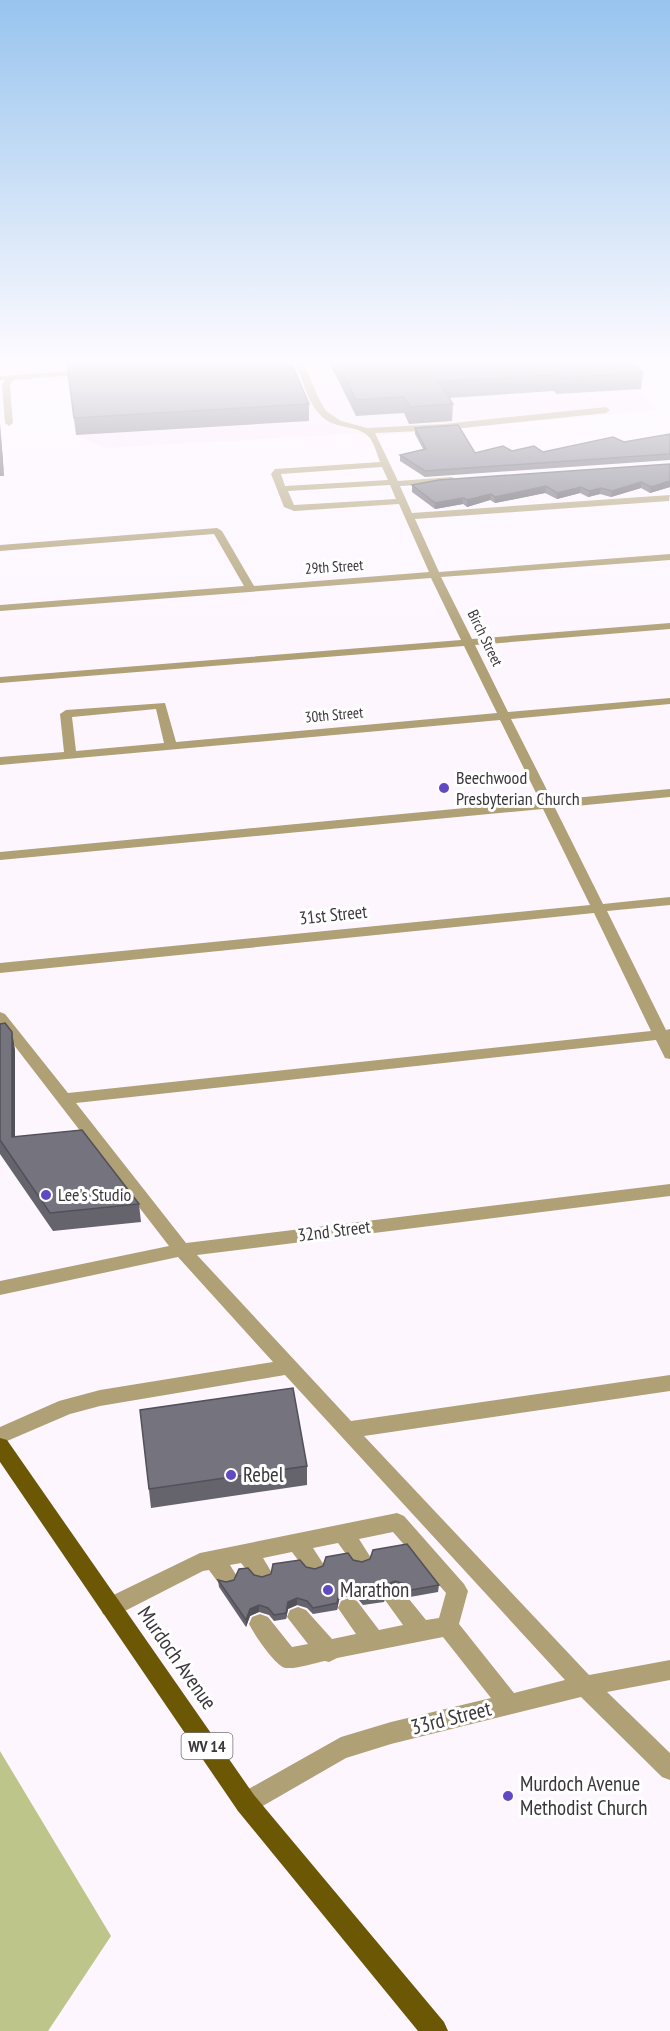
<svg xmlns="http://www.w3.org/2000/svg" width="670" height="2031" viewBox="0 0 670 2031" font-family="'PT Sans Narrow',sans-serif">
	<style>
		.commercial { fill: #fae8fa }
		.forest { fill: #bec58b }
		.lines { fill: none; stroke-linecap: round; stroke-linejoin: round }
		.minor { fill: #afa075; fill-rule: evenodd }
		.major { fill: #6c5705; fill-rule: evenodd }
		.wall { fill: #65636c }
		.shaded-wall { fill: #525058 }
		.building { fill: #75737e; stroke: #525058; stroke-width: 1.5 }
		.poi-dot { fill: #6049c2; stroke: #fff; stroke-width: 2 }
		.labels { text-anchor: middle; stroke-width: 6; stroke-linejoin: round; paint-order: stroke }
		.far-street-label { font-size: 15px; fill: #3a373b; stroke: #fff }
		.shield { fill: #fff; stroke: #757376; stroke-width: 1.5 }
		.shield-label { font-size: 16px; font-weight: bold; fill: #3a373b }
		.poi-label { font-size: 18px; fill: #3a373b; stroke: #fff; text-anchor: start }
		.street-label { font-size: 18px; fill: #3a373b; stroke: #fff }
		.near-poi-label { font-size: 21px; fill: #3a373b; stroke: #fff; text-anchor: start }
		.near-street-label { font-size: 21px; fill: #3a373b; stroke: #fff }
	</style>
	<rect width="100%" height="100%" fill="#fdf6ff"/>
	<path class="commercial" d="M0 362H618L657 410 373 436 353 434 105 448 76 435 69 380 24 381 11 377 0 378Z"/>
	<path class="forest" d="M0 1751 111 1936 48 2031H0Z"/>
	<g class="lines">
		<path class="minor" d="M296 362H304L318 397 326 411 341 421 367 428 444 424 606 407 610 410 606 413 444 430 375 433 398 481 452 477 457 480 452 483 400 486 412 513 670 495 669 501 415 519 439 572 670 554V560L441 577 472 639 670 623V629L475 645 508 712 670 698V704L511 719 552 800 670 789V797L555 808 603 904 670 897V905L607 911 666 1030 670 1029V1059L665 1058 656 1040 76 1103 186 1243 670 1184V1196L197 1255 351 1421 670 1375V1391L364 1436 589 1675 670 1660V1680L607 1692 670 1753V1780L662 1777 581 1697 391 1744 346 1758 254 1811 246 1815 238 1811 234 1803 238 1795 341 1737 391 1722 491 1698 443 1637 337 1658 329 1662 325 1661C314 1663 298 1669 286 1668 276 1667 254 1634 249 1624L252 1617 260 1614 268 1617 292 1647 308 1644 287 1617 290 1610 298 1607 306 1610 332 1639 356 1634 338 1608 341 1601 349 1598 357 1601 379 1630 403 1625 385 1600 388 1593 396 1590 404 1593 426 1620 439 1618 446 1593 393 1532 359 1539 371 1558 368 1565 361 1567 354 1565 338 1543 313 1548 324 1565 321 1572 314 1574 307 1572 292 1552 263 1558 272 1573 269 1580 262 1582 255 1580 241 1563 230 1565 238 1578 234 1585 227 1587 220 1585 209 1570 203 1571 119 1614 111 1617 103 1614 100 1607 103 1600 200 1553 397 1513 404 1516 464 1584 468 1591 459 1624 514 1693 565 1680 285 1375 100 1406 70 1414 0 1444V1427L59 1401 100 1390 273 1362 178 1257 0 1295V1281L169 1246 0 1027V1012L5 1014 68 1093 651 1031 594 913 0 973V963L590 905 543 809 0 860V852L540 801 500 720 0 765V757L64 752 60 714 66 710 165 703 176 742 497 713 464 646 0 683V677L461 640 431 578 0 611V605L244 586 214 534 0 551V545L217 528 222 531 254 586 429 572 399 504 294 511 284 507 271 474 275 469 380 462C377 454 374 442 368 436 357 425 337 429 325 419 308 406 303 381 296 362ZM382 467 388 480 285 486 281 474ZM390 485 396 499 294 505 288 491ZM156 709 164 743 76 751 72 717Z
			M87 370H90V374L14 380 10 385 13 423 9 426 5 423 2 385 5 380H0V376Z"/>
		<path class="major" d="M0 1438 7 1440 254 1795 444 2022 448 2031H418L238 1811 0 1462Z"/>
	</g>
	<path class="wall" d="M329 362H633L643 373 641 389 556 394 554 391 449 398 453 404 452 421 409 424 404 413 356 416Z
		M67 364 309 404V421L76 435Z
		M0 424 4 476H0Z
		M415 428 475 453 512 451 543 452 624 442 670 434V460L425 477 400 461V455L423 449 415 434Z
		M670 464V487L650 493 641 488 611 497 600 494 588 497 580 493 557 499 545 493 495 503 490 500 467 507 463 504 435 509 412 492V485Z
		M0 1024 12 1032 15 1051V1136L139 1204 141 1222 53 1231 0 1154Z
		M140 1410 307 1466V1485L151 1508Z
		M306 1567 315 1569 439 1585 438 1592 410 1597 405 1591 395 1588 386 1592 384 1602 363 1605 358 1599 348 1596 339 1600 337 1610 313 1614 307 1608 297 1605 288 1609 286 1619 274 1621 269 1615 259 1612 250 1616 246 1627 219 1587 218 1580 226 1582 254 1575 262 1577Z"/>
	<path class="shaded-wall" d="M0 424 1 435 4 476 1 454Z
		M670 481V487L650 493 651 487Z
		M641 482V488L611 497 612 491Z
		M546 486 545 493 495 503V497Z
		M581 487 580 493 557 499V493Z
		M601 488 600 494 588 497 589 491Z
		M491 494 490 500 467 507V500Z
		M463 498V504L435 509V503Z
		M12 1032 15 1051V1155L12 1137Z
		M395 1581V1588L386 1592 384 1602V1595L386 1585Z
		M348 1589V1596L339 1600 337 1610V1603L339 1593Z
		M297 1598V1605L288 1609 286 1619V1613L288 1602Z
		M259 1605V1612L250 1616 246 1627V1620L250 1609Z"/>
	<path class="building" d="M104 362H291L309 404 74 418 67 364Z
		M337 362H633L643 373 558 378 556 375 439 382 453 404 410 407 404 397 356 400Z
		M458 425 475 453 503 446 512 451 534 446 543 452 613 437 624 442 670 434V454L425 471 400 455 426 449 415 428Z
		M670 464V481L651 487 641 482 612 491 601 488 589 491 581 487 557 493 546 486 495 497 491 494 467 500 463 498 435 503 412 485 439 480Z
		M5 1023 12 1032V1137L82 1130 139 1204 50 1213 0 1140V1024Z
		M293 1388 307 1466 149 1489 140 1410Z
		M407 1544 439 1585 411 1590 405 1584 395 1581 386 1585 384 1595 363 1599 358 1592 348 1589 339 1593 337 1603 313 1608 307 1601 297 1598 288 1602 286 1613 274 1615 268 1608 259 1605 250 1609 246 1620 218 1580 226 1582 234 1580 239 1569 248 1568 254 1575 262 1577 271 1574 273 1564 300 1560 306 1567 315 1569 323 1566 326 1557 348 1553 353 1560 362 1562 370 1559 373 1550Z"/>
	<linearGradient id="sky" x2="0" y2="1"><stop stop-color="#98c4ee"/><stop offset="0.56" stop-color="#fefbff"/><stop offset="1" stop-color="#fefbff" stop-opacity="0"/></linearGradient>
	<rect width="670" height="646" fill="url(#sky)"/>
	<g class="poi-dot">
		<circle cx="444" cy="788" r="6"/>
		<circle cx="46" cy="1195" r="6"/>
		<circle cx="231" cy="1475" r="6"/>
		<circle cx="328" cy="1590" r="6"/>
		<circle cx="508" cy="1796" r="6"/>
	</g>
	<g class="labels">
		<g class="far-street-label">
			<text transform="translate(334 567) rotate(-4)" y="5">29th Street</text>
			<text transform="translate(485 638) rotate(64)" y="5">Birch Street</text>
			<text transform="translate(334 715) rotate(-5)" y="5">30th Street</text>
		</g>
		<rect class="shield" x="181.5" y="1733" width="51" height="26" rx="4.5"/>
		<g class="shield-label">
			<text x="207" y="1752">WV 14</text>
		</g>
		<g class="poi-label">
			<text x="456" y="784">Beechwood<tspan x="456" dy="21">Presbyterian Church</tspan></text>
			<text x="58" y="1201">Lee's Studio</text>
		</g>
		<g class="street-label">
			<text transform="translate(333 915) rotate(-6)" y="6">31st Street</text>
			<text transform="translate(334 1231) rotate(-7)" y="6">32nd Street</text>
		</g>
		<g class="near-poi-label">
			<text x="243" y="1482">Rebel</text>
			<text x="340" y="1597">Marathon</text>
			<text x="520" y="1791">Murdoch Avenue<tspan x="520" dy="24">Methodist Church</tspan></text>
		</g>
		<g class="near-street-label">
			<text transform="translate(177 1658) rotate(55)" y="7">Murdoch Avenue</text>
			<text transform="translate(451 1718) rotate(-14)" y="7">33rd Street</text>
		</g>
	</g>
</svg>
